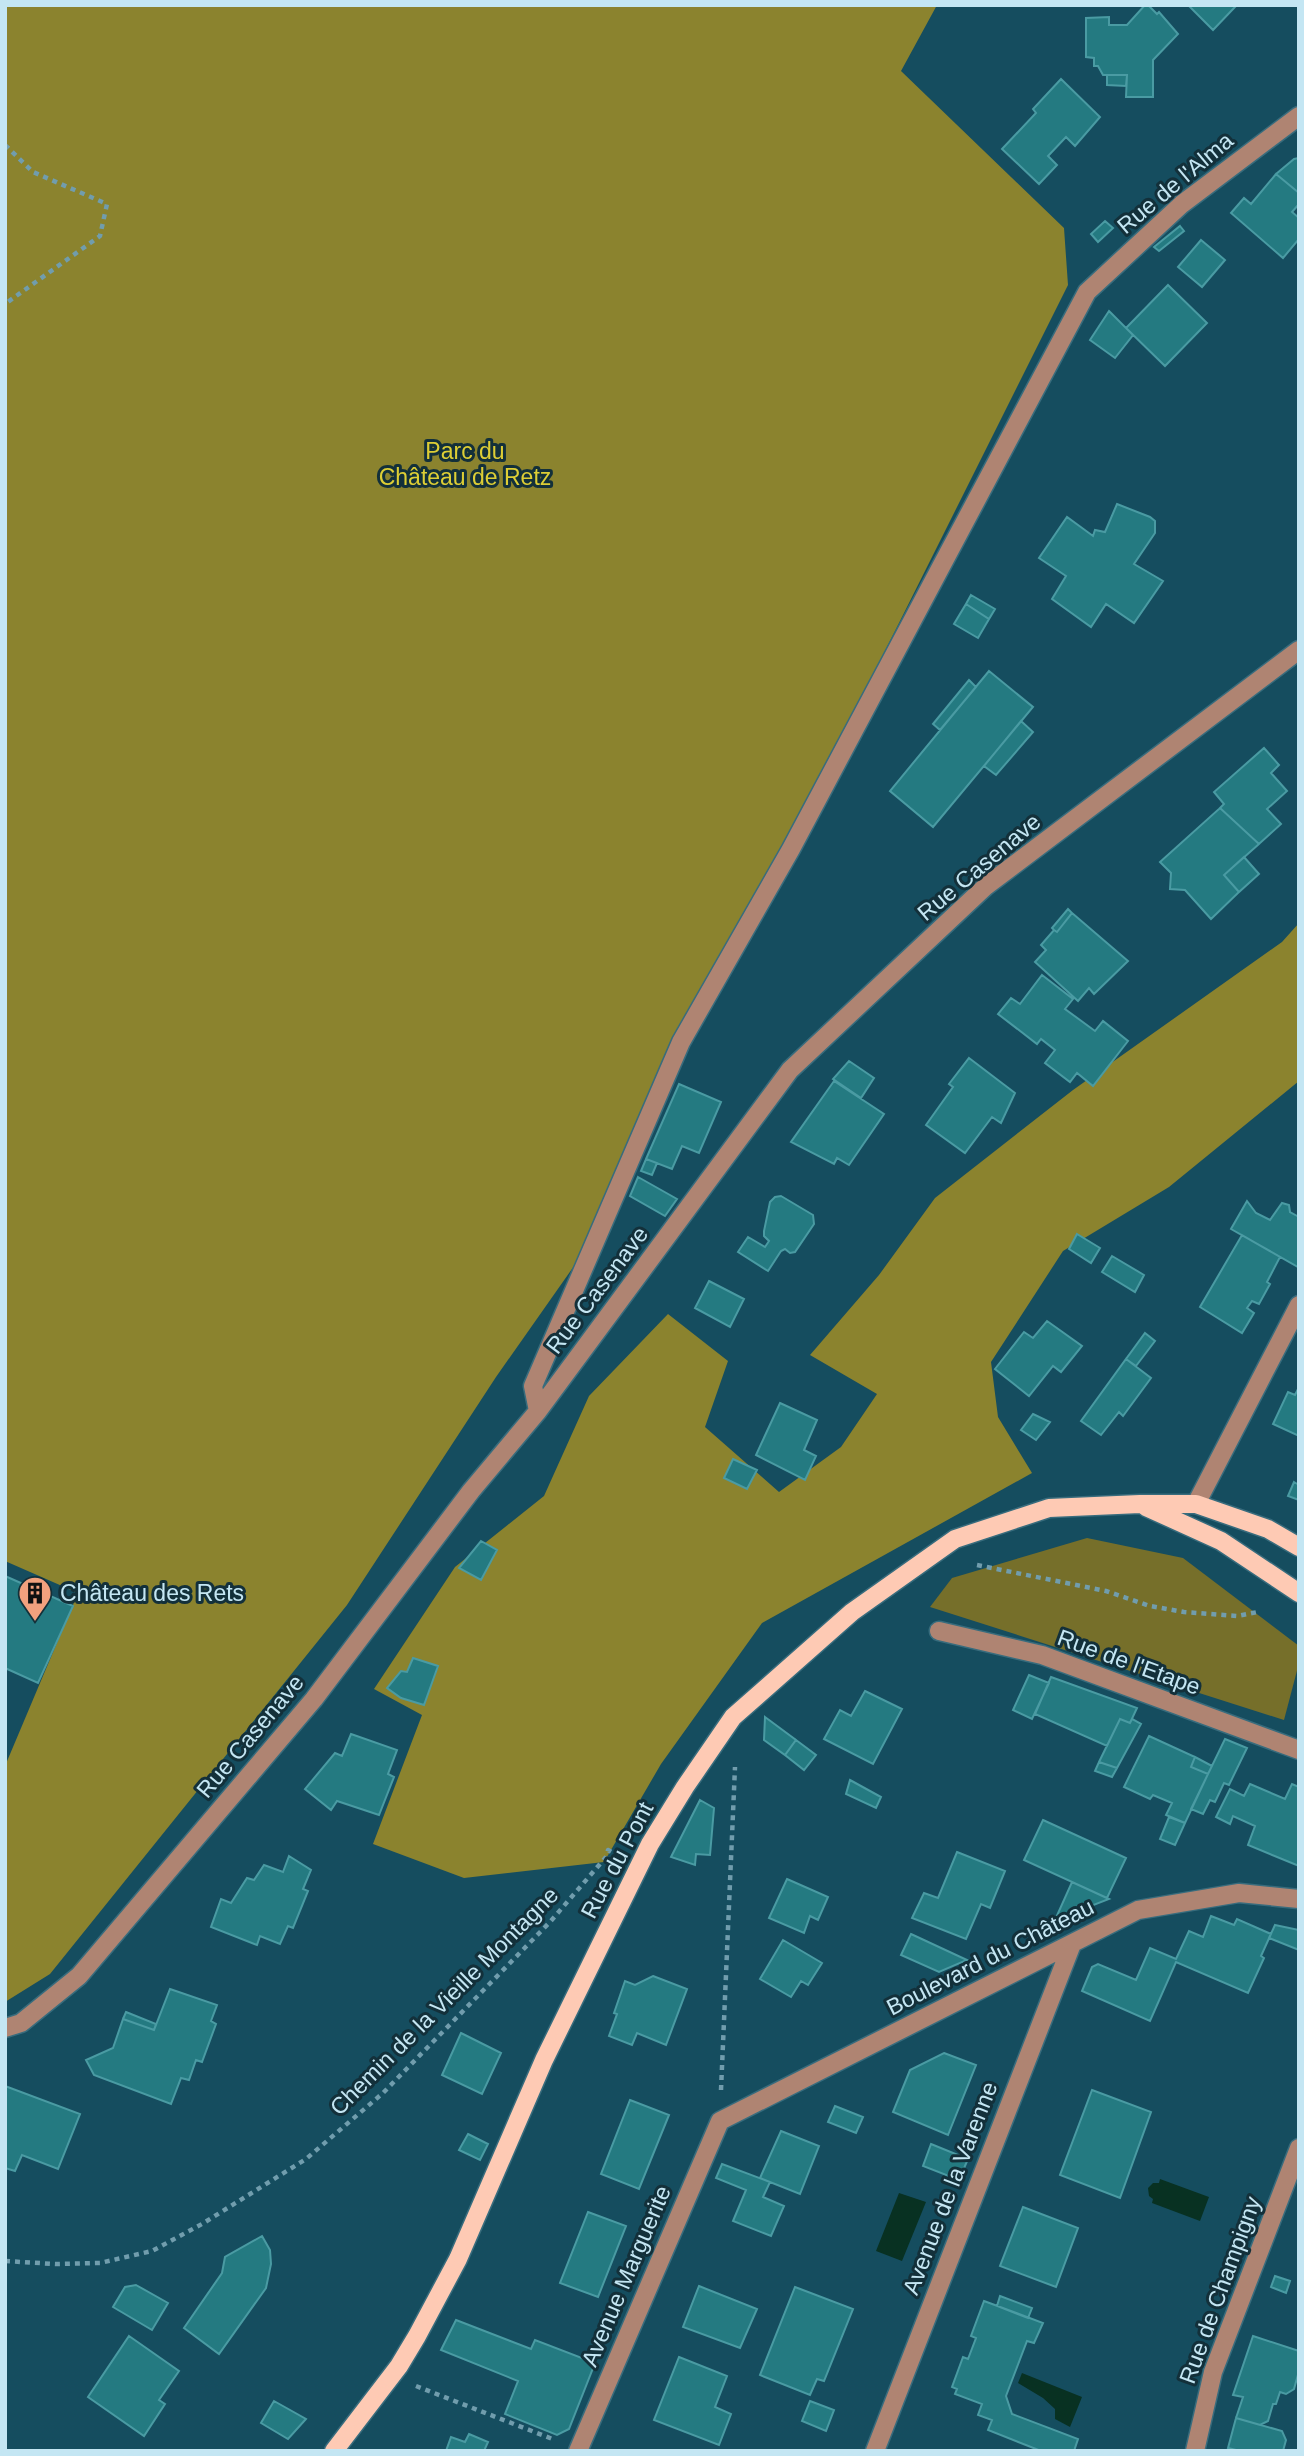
<svg xmlns="http://www.w3.org/2000/svg" width="1304" height="2456" viewBox="0 0 1304 2456" font-family="Arial,sans-serif">
	<style>
		.green { fill: #766f2a }
		.forest { fill: #8b832e }
		.water { fill: #083122 }
		.building { fill: #247a81; stroke: #4a9ba3; stroke-width: 2 }
		.lines { fill: none; stroke-linecap: round; stroke-linejoin: round }
		.minor-casing { stroke: #386c7d; stroke-width: 21 }
		.major-casing { stroke: #386c7d; stroke-width: 21 }
		.path { stroke: #719dad; stroke-width: 4.5; stroke-dasharray: 5 5; stroke-linecap: butt }
		.minor { stroke: #af8472; stroke-width: 18 }
		.major { stroke: #fecab4; stroke-width: 18 }
		.labels { text-anchor: middle; stroke-width: 6; stroke-linejoin: round; paint-order: stroke }
		.street-label { font-size: 23px; fill: #c4e6f3; stroke: #13303a }
		.park-label { font-size: 23px; fill: #ddce35; stroke: #13303a }
		.poi-label { font-size: 23px; fill: #c4e6f3; stroke: #13303a; text-anchor: start }
	</style>
	<rect width="100%" height="100%" fill="#154d5f"/>
	<path class="green" d="M1087 1538 1183 1558 1299 1646V1663L1284 1720 930 1607 952 1578Z"/>
	<path class="forest" d="M5 5H937L901 71 1064 228 1068 285 586 1249 496 1377 347 1605 50 1974 5 2002V1766L78 1593 5 1561Z
		M1299 923V1081L1169 1187 1063 1251 991 1362 998 1417 1032 1473 762 1623 661 1764 604 1862 464 1878 373 1844 422 1715 374 1689 455 1567 544 1496 589 1396 668 1314 728 1361 705 1427 779 1492 841 1447 877 1394 810 1355 879 1275 935 1198 1073 1090 1282 942Z"/>
	<path class="water" d="M1160 2179 1209 2197 1200 2221 1152 2203 1153 2199 1149 2196 1148 2188 1153 2183H1159Z
		M899 2193 926 2202 902 2261 876 2251Z
		M1022 2373 1082 2397 1070 2427 1055 2419V2409L1043 2398 1018 2383Z"/>
	<path class="building" d="M1145 5H1148L1157 14 1159 12 1178 34 1153 60V97H1126L1127 75H1103L1098 66H1094V58L1086 57V18L1109 17V25H1127Z
		M1188 5H1233L1235 7 1213 30Z
		M1107 75H1127L1126 86 1107 85Z
		M1061 79 1100 117 1075 146 1066 137 1048 156 1057 165 1039 184 1002 149 1036 113 1033 109Z
		M1299 158V193L1276 174 1294 159Z
		M1276 174 1299 193V204L1292 212 1299 218V239L1283 258 1231 213 1244 198 1251 204Z
		M1105 221 1113 228 1098 242 1091 234Z
		M1180 226 1184 231 1159 251 1154 247Z
		M1201 240 1225 260 1202 287 1178 267Z
		M1168 285 1207 323 1165 366 1126 328Z
		M1109 311 1133 335 1115 358 1090 340Z
		M1117 504 1150 517 1155 521V533L1134 564 1163 581 1134 623 1106 604 1091 627 1052 599 1066 576 1039 558 1067 517 1093 536 1095 530 1105 532Z
		M971 595 995 609 989 619 966 604Z
		M966 604 989 619 978 638 954 624Z
		M989 671 1033 707 933 827 890 791Z
		M969 680 976 687 940 730 933 724Z
		M1021 721 1033 732 996 775 984 766Z
		M1264 748 1279 765 1271 773 1287 791 1267 809 1281 824 1259 844 1220 808 1224 804 1214 792Z
		M1220 808 1259 844 1224 875 1239 892 1211 919 1185 890 1170 889 1171 873 1160 862Z
		M1244 857 1259 874 1239 892 1224 875Z
		M1068 909 1072 913 1057 932 1054 930 1052 928Z
		M1072 913 1128 961 1094 994 1089 988 1078 1001 1035 962 1046 950 1041 945 1054 930 1057 932Z
		M1042 975 1073 999 1065 1009 1095 1031 1103 1021 1128 1041 1093 1086 1077 1073 1070 1082 1045 1063 1055 1050 1041 1039 1037 1044 998 1014 1011 998 1020 1004Z
		M969 1058 1015 1093 1001 1123 992 1117 965 1153 926 1125 953 1087 949 1084Z
		M849 1061 874 1078 861 1098 833 1079Z
		M834 1081 884 1114 849 1165 837 1158 834 1164 791 1142Z
		M679 1084 721 1102 699 1153 682 1146 672 1169 646 1159Z
		M646 1159 657 1163 652 1175 641 1171Z
		M638 1177 677 1199 665 1216 630 1196Z
		M781 1196 813 1215 814 1224 795 1252 790 1253 785 1249 781 1251 768 1271 738 1252 748 1237 765 1247 769 1241 764 1236V1231L770 1202 775 1197Z
		M1247 1201 1256 1213 1270 1220 1282 1203 1289 1205 1290 1212 1299 1217 1298 1267 1231 1229Z
		M1077 1234 1100 1248 1091 1263 1069 1249Z
		M1242 1235 1280 1257 1267 1282 1270 1284 1259 1304 1252 1301 1247 1308 1254 1313 1242 1333 1200 1307Z
		M1112 1256 1144 1275 1135 1292 1102 1272Z
		M709 1281 744 1299 730 1327 695 1308Z
		M1047 1321 1082 1346 1061 1372 1053 1366 1029 1396 995 1369 1024 1332 1033 1338Z
		M1145 1333 1155 1341 1136 1366 1126 1359Z
		M1126 1359 1151 1378 1123 1416 1119 1412 1101 1435 1081 1421Z
		M1299 1387V1436L1273 1424 1288 1392 1295 1395Z
		M780 1403 817 1420 804 1450 816 1456 805 1480 756 1455Z
		M1033 1414 1050 1422 1036 1440 1021 1430Z
		M733 1459 757 1470 747 1489 724 1478Z
		M1294 1482 1299 1485V1500L1288 1496Z
		M481 1541 497 1550 481 1580 459 1568Z
		M5 1576 73 1606 38 1683 5 1668Z
		M413 1658 438 1666 424 1705 401 1698 387 1688 401 1671 407 1672Z
		M1029 1675 1049 1683 1032 1719 1013 1710Z
		M1051 1677 1137 1708 1130 1723 1120 1719 1107 1746 1035 1714Z
		M865 1691 902 1709 873 1764 824 1739 840 1710 851 1716Z
		M765 1717 796 1740 785 1755 764 1740Z
		M1120 1719 1130 1723 1132 1719 1141 1724 1117 1768 1099 1762Z
		M351 1734 397 1750 388 1774 394 1777 379 1815 337 1801 331 1810 305 1789 335 1753 342 1756Z
		M1149 1736 1195 1757 1191 1767 1208 1774 1185 1823 1166 1815 1172 1803 1153 1795 1150 1799 1124 1787Z
		M1225 1739 1247 1748 1229 1785 1224 1783 1215 1802 1210 1800 1203 1814 1191 1809Z
		M796 1740 816 1755 804 1770 785 1755Z
		M1195 1757 1212 1766 1208 1774 1191 1767Z
		M1099 1762 1117 1768 1112 1777 1095 1771Z
		M850 1780 881 1797 876 1808 846 1794Z
		M1250 1784 1285 1799 1292 1784 1299 1787V1866L1248 1845 1255 1826 1233 1816 1230 1824 1216 1817 1230 1789 1244 1796Z
		M700 1800 714 1808 710 1855 696 1854 695 1865 671 1857Z
		M1169 1817 1185 1823 1175 1845 1160 1839Z
		M1043 1820 1126 1858 1107 1898 1024 1860Z
		M957 1852 1005 1871 990 1908 981 1904 966 1939 912 1918 924 1893 938 1898Z
		M289 1856 311 1870 303 1889 308 1891 293 1928 288 1926 280 1944 260 1936 257 1945 211 1927 221 1899 231 1903 247 1878 254 1880 264 1865 283 1872Z
		M787 1879 828 1897 818 1920 810 1916 804 1933 769 1918Z
		M1072 1882 1109 1899 1055 1920Z
		M1211 1916 1234 1925 1237 1919 1271 1934 1261 1956 1264 1958 1248 1993 1176 1962 1150 2021 1082 1991 1092 1967 1098 1964 1136 1980 1150 1948 1176 1959 1189 1931 1203 1937Z
		M1275 1925 1299 1930V1950L1269 1938Z
		M911 1934 967 1960 939 1972 901 1955Z
		M783 1940 822 1963 808 1985 801 1981 791 1997 760 1979Z
		M653 1976 687 1989 666 2045 637 2033 632 2045 609 2036 617 2014 614 2013 625 1981 635 1985Z
		M170 1989 217 2005 211 2021 216 2024 202 2062 196 2060 189 2080 181 2078 171 2104 94 2075 86 2060 113 2048 123 2019 154 2030Z
		M126 2012 156 2024 154 2030 123 2019Z
		M461 2033 501 2053 482 2094 442 2075Z
		M944 2053 976 2065 948 2135 893 2112 910 2070Z
		M5 2086 80 2114 58 2169 22 2155 15 2171 5 2168Z
		M1092 2090 1151 2112 1120 2198 1060 2175Z
		M630 2100 669 2115 639 2189 601 2174Z
		M835 2106 863 2117 856 2133 828 2122Z
		M781 2131 819 2146 800 2194 760 2178Z
		M468 2134 488 2144 480 2160 459 2150Z
		M931 2144 968 2159 959 2180 923 2166Z
		M722 2164 770 2182 763 2197 784 2206 771 2236 733 2221 746 2190 716 2178Z
		M1023 2207 1078 2228 1056 2287 1000 2266Z
		M588 2212 626 2226 598 2297 560 2283Z
		M262 2236 270 2250 271 2264 266 2288 219 2354 184 2328 222 2273 225 2257Z
		M1275 2276 1290 2281 1286 2293 1271 2287Z
		M136 2285 168 2303 152 2330 113 2307 125 2287Z
		M699 2286 757 2309 740 2348 683 2327Z
		M795 2287 853 2309 824 2381 817 2379 810 2395 760 2375Z
		M1000 2296 1032 2308 1028 2318 997 2306Z
		M984 2301 1043 2323 1034 2343 1027 2341 1006 2396 1012 2414 1078 2439 1074 2451H1041L988 2430 992 2420 978 2415 982 2404 955 2394 957 2389 952 2387 963 2357 968 2359 976 2338 971 2336Z
		M456 2320 531 2349 535 2340 595 2363 569 2429 557 2435 505 2414 518 2381 441 2350Z
		M129 2336 179 2371 159 2400 165 2404 144 2436 88 2397Z
		M1253 2336 1299 2351V2371L1294 2389 1286 2394 1280 2392 1276 2404H1273L1268 2421 1260 2425 1236 2418 1243 2397 1233 2395Z
		M679 2357 727 2376 715 2407 731 2414 719 2445 654 2420Z
		M274 2401 306 2419 288 2439 261 2423Z
		M810 2401 834 2410 826 2431 802 2421Z
		M1236 2418 1282 2431 1286 2440 1283 2451H1240L1228 2448Z
		M469 2434 488 2442 484 2451H446L451 2437 465 2442Z"/>
	<g class="lines">
		<defs>
			<path id="minor" d="M538 1411 533 1386 681 1042 791 849 1087 292 1182 204 1299 116
				M1196 1504 1299 1305
				M939 1631 1042 1655 1299 1750
				M5 2028 21 2023 79 1976 314 1699 471 1491 538 1411 790 1070 986 886 1299 650
				M578 2451 720 2121 1138 1910 1239 1893 1299 1899
				M875 2451 1072 1944
				M1195 2451 1213 2372 1299 2148"/>
			<path id="major" d="M1146 1507 1221 1541 1299 1593
				M334 2451 399 2366 417 2336 458 2259 544 2060 650 1844 685 1787 733 1717 852 1612 955 1539 1049 1508 1140 1504H1196L1268 1529 1299 1547"/>
		</defs>
		<use href="#minor" class="minor-casing"/>
		<use href="#major" class="major-casing"/>
		<path class="path" d="M5 145 33 172 107 204 100 236 5 304
			M977 1565 1106 1591 1150 1606 1184 1612 1237 1616 1258 1612
			M721 2090 735 1767
			M5 2261 55 2264 100 2263 152 2251 202 2224 306 2159 383 2093 550 1922 606 1857 608 1850 615 1854
			M416 2386 555 2440"/>
		<use href="#minor" class="minor"/>
		<use href="#major" class="major"/>
	</g>
	<defs>
		<symbol id="building-pin" viewBox="-11 -11 22 30"><path d="M0 17L-7.5 6A9.5 9.5 0 1 1 7.5 6Z" fill="#f2a17e" stroke="#13303a"/><path d="M-4-6H4V6H1V3H-1V6H-4ZM-2.5-4.3h1.7v1.8h-1.7ZM.8-4.3h1.7v1.8H.8ZM-2.5-1h1.7V.8h-1.7ZM.8-1h1.7V.8H.8Z" fill="#111"/></symbol>
	</defs>
	<g fill-rule="evenodd">
		<use href="#building-pin" x="16" y="1574" width="38" height="52"/>
	</g>
	<g class="labels">
		<g class="street-label">
			<text transform="translate(1175 183) rotate(-40)" y="8">Rue de l'Alma</text>
			<text transform="translate(979 867) rotate(-40)" y="8">Rue Casenave</text>
			<text transform="translate(597 1290) rotate(-53)" y="8">Rue Casenave</text>
			<text transform="translate(1129 1662) rotate(20)" y="8">Rue de l'Etape</text>
			<text transform="translate(250 1736) rotate(-50)" y="8">Rue Casenave</text>
			<text transform="translate(617 1860) rotate(-62)" y="8">Rue du Pont</text>
			<text transform="translate(990 1957) rotate(-27)" y="8">Boulevard du Château</text>
			<text transform="translate(444 2001) rotate(-45)" y="8">Chemin de la Vieille Montagne</text>
			<text transform="translate(950 2188) rotate(-69)" y="8">Avenue de la Varenne</text>
			<text transform="translate(626 2276) rotate(-67)" y="8">Avenue Marguerite</text>
			<text transform="translate(1220 2290) rotate(-70)" y="8">Rue de Champigny</text>
		</g>
		<g class="park-label">
			<text x="465" y="459">Parc du<tspan x="465" dy="26">Château de Retz</tspan></text>
		</g>
		<g class="poi-label">
			<text x="60" y="1601">Château des Rets</text>
		</g>
	</g>
	<rect width="1304" height="2456" fill="none" stroke="#c4e6f3" stroke-width="14"/>
</svg>
